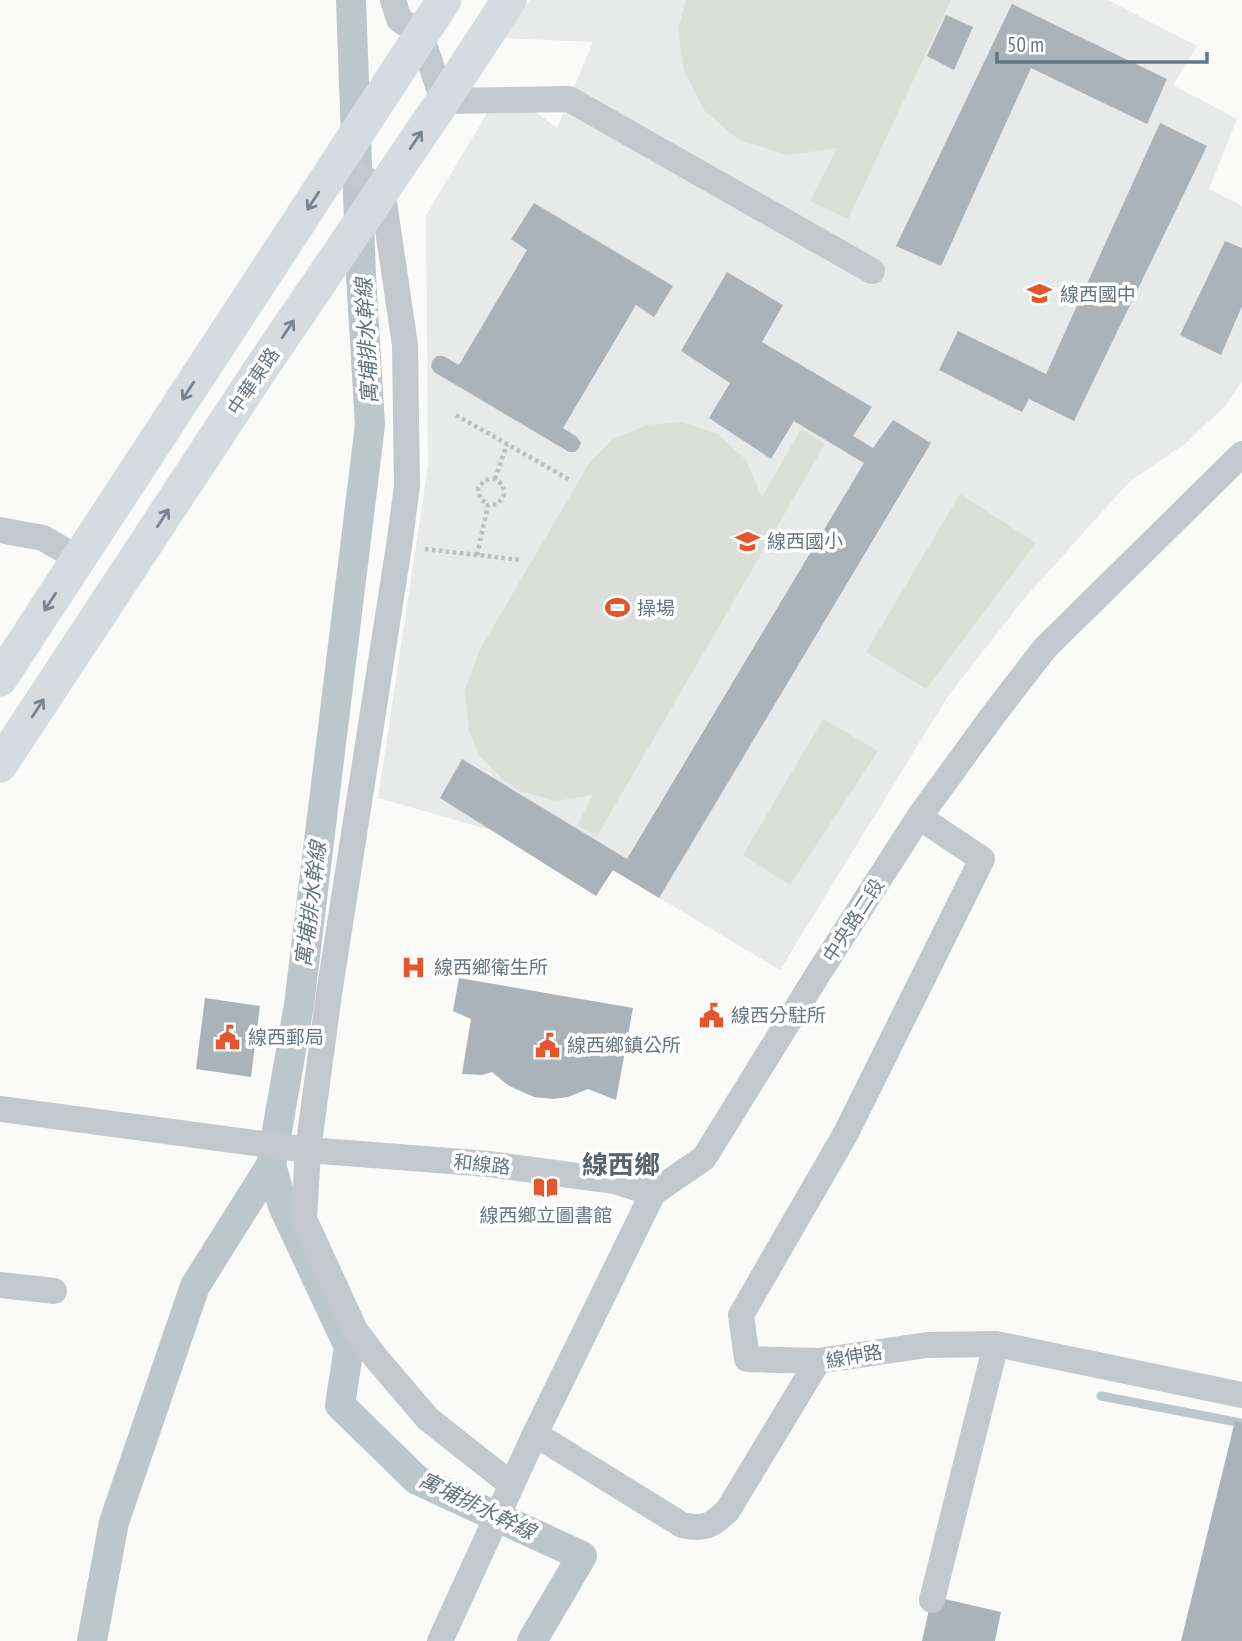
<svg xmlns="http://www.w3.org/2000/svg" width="1242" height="1641" viewBox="0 0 1242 1641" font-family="'PT Sans Narrow','Noto Sans TC',sans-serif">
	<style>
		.built { fill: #e8e9e9 }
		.green { fill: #dadfd7 }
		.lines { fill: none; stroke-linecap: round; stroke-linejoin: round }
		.stream { stroke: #bbc7cb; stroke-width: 9 }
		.canal { stroke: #bbc7cb; stroke-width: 30 }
		.building { fill: #aab3b9 }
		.path { stroke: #bbbfc2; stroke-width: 4.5; stroke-dasharray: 3.5 3.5; stroke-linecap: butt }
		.minor { stroke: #c3c8cc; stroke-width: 26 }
		.major { stroke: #d6dbdf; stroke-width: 35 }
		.oneway { stroke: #768591 }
		.labels { text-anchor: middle; stroke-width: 7; stroke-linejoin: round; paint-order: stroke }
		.poi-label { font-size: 19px; fill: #657683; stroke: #fff; text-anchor: start }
		.street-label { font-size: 19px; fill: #657683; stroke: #fff }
		.water-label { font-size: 21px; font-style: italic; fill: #60757c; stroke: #fff }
		.district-label { font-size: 26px; font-weight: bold; fill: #57646e; stroke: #fff }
	</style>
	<rect width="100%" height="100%" fill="#fafaf8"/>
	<path class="built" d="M530 0H1108L1197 46 1173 85 1237 119 1209 189 1242 206V381L1227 404 1186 443 1130 481 1023 600 948 696 780 970 596 860 378 798 428 466 426 215 489 110 509 92 557 128 593 42 505 38Z"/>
	<path class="green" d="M686 0H951L848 219 810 201 837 148 789 155 739 140 704 110 684 71 678 29Z
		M682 422 718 434 746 460 762 497 801 429 825 444 597 836 577 825 593 795 556 801 520 791 503 780 479 755 469 731 465 690 479 651 590 462 613 439 647 425Z
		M960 494 1036 543 926 689 866 652Z
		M823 719 878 751 790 885 743 855Z"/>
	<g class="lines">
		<path class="stream" d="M1101 1396 1242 1423"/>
		<path class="canal" d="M351 0 361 276 370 425 299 1005 271 1165 283 1206 349 1347 340 1405 417 1480 582 1556 532 1641
			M92 1641 114 1522 195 1286 271 1165"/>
	</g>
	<path class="building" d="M1012 4 1167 79 1147 124 1031 68 941 266 896 246Z
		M946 15 973 27 954 70 927 56Z
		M1160 123 1207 146 1074 421 1029 399 1022 412 939 370 958 331 1046 374Z
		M534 203 673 286 654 317 636 305 563 428 577 437 581 443 579 448 575 452H569L434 372 431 367 432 361 437 356H443L459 365 527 250 511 239Z
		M1225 241 1242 248V306L1221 355 1180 335Z
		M727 272 783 305 762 342 872 407 853 436 873 448 893 420 931 443 659 898 613 870 596 896 440 798 462 759 627 859 864 463 794 421 771 459 709 418 730 383 681 351Z
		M459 978 633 1008 616 1100 588 1089 568 1097 553 1099 534 1097 509 1086 492 1072 482 1075 462 1074 471 1019 453 1011Z
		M205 998 260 1006 251 1077 196 1069Z
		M1235 1421 1242 1423V1641H1181Z
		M932 1596 1001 1612 995 1641H922Z"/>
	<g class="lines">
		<path class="path" d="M456 415 570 480
			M495 479 507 444
			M425 549 521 560
			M477 555 488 505 498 504 504 495 503 485 495 479 485 480 478 488 480 498 488 505"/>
		<path class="minor" d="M393 0 399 19 421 35 443 101 569 99 872 271
			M338 162 382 189 405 345 407 486 399 546 329 994 308 1150 304 1219 355 1330 376 1358 428 1419 512 1485
			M0 530 43 538 79 559
			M0 1109 308 1150 489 1164 615 1181 653 1193
			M0 1285 54 1291
			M818 1361 747 1359 741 1315 846 1133 982 859 919 817
			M535 1434 682 1525C705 1530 712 1526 728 1510L818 1361 927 1345 996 1344 1242 1395
			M932 1600 996 1344
			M440 1641 535 1434 653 1193 704 1158 818 974 919 817 994 714 1045 648 1242 454"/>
		<path class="major" d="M0 679 444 0
			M0 765 260 370 443 101 509 0"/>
	</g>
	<defs><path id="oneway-shaft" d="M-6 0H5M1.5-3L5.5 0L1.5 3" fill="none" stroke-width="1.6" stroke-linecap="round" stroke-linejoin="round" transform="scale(1.75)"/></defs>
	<g class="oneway">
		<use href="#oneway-shaft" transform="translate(416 140) rotate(-56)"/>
		<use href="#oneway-shaft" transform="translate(313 201) rotate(123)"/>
		<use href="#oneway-shaft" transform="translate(288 329) rotate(-56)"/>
		<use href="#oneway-shaft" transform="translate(188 391) rotate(123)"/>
		<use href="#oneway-shaft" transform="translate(163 518) rotate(-57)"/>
		<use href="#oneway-shaft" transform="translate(50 602) rotate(123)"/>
		<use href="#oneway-shaft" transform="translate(38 708) rotate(-57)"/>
	</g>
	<defs>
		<symbol id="school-bare" viewBox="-9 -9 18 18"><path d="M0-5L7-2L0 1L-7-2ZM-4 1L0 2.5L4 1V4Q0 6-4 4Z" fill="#e4572e" stroke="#fff" stroke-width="2.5" paint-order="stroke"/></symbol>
		<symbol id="stadium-bare" viewBox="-9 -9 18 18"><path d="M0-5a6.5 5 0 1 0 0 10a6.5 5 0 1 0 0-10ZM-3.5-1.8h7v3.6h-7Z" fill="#e4572e" stroke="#fff" stroke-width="2.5" paint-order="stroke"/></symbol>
		<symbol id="hospital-bare" viewBox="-9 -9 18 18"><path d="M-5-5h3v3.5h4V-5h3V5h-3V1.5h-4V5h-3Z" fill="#e4572e" stroke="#fff" stroke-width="2.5" paint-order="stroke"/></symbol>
		<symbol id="civic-bare" viewBox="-9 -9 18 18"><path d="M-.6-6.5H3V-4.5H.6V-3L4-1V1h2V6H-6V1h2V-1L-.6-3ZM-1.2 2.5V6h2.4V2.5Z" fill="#e4572e" stroke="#fff" stroke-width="2.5" paint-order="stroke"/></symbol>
		<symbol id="library-bare" viewBox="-9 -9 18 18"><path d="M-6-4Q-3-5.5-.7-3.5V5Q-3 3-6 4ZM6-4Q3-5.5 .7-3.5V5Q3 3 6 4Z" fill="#e4572e" stroke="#fff" stroke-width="2.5" paint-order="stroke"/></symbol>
	</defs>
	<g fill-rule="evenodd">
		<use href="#school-bare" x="1022" y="276" width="35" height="35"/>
		<use href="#school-bare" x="730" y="524" width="35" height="35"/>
		<use href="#stadium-bare" x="600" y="590" width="35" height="35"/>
		<use href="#hospital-bare" x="396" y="950" width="35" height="35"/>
		<use href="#civic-bare" x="694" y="998" width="35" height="35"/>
		<use href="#civic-bare" x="210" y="1020" width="35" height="35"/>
		<use href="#civic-bare" x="530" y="1028" width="35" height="35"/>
		<use href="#library-bare" x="528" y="1170" width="35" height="35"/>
	</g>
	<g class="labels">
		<g class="poi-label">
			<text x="1060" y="301">線西國中</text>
			<text x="767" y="548">線西國小</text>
			<text x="637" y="615">操場</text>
			<text x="434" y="974">線西鄉衛生所</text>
			<text x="731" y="1022">線西分駐所</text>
			<text x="248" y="1044">線西郵局</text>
			<text x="567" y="1052">線西鄉鎮公所</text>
			<text x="546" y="1222" text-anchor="middle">線西鄉立圖書館</text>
		</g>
		<g class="street-label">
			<text transform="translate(253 381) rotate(-56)" y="7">中華東路</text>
			<text transform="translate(853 920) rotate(-57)" y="7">中央路二段</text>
			<text transform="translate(482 1164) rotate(6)" y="7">和線路</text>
			<text transform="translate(854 1356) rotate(-10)" y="7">線伸路</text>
		</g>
		<g class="water-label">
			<text transform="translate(367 341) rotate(-93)" y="7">寓埔排水幹線</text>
			<text transform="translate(311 904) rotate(-83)" y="7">寓埔排水幹線</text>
			<text transform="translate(477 1506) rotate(26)" y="7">寓埔排水幹線</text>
		</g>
		<g class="district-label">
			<text x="621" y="1174">線西鄉</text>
		</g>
	</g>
	<path d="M997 52v10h210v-10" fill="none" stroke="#657683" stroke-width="3.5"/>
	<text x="1007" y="52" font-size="21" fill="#657683" stroke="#ffffff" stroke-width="5" paint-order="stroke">50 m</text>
</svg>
